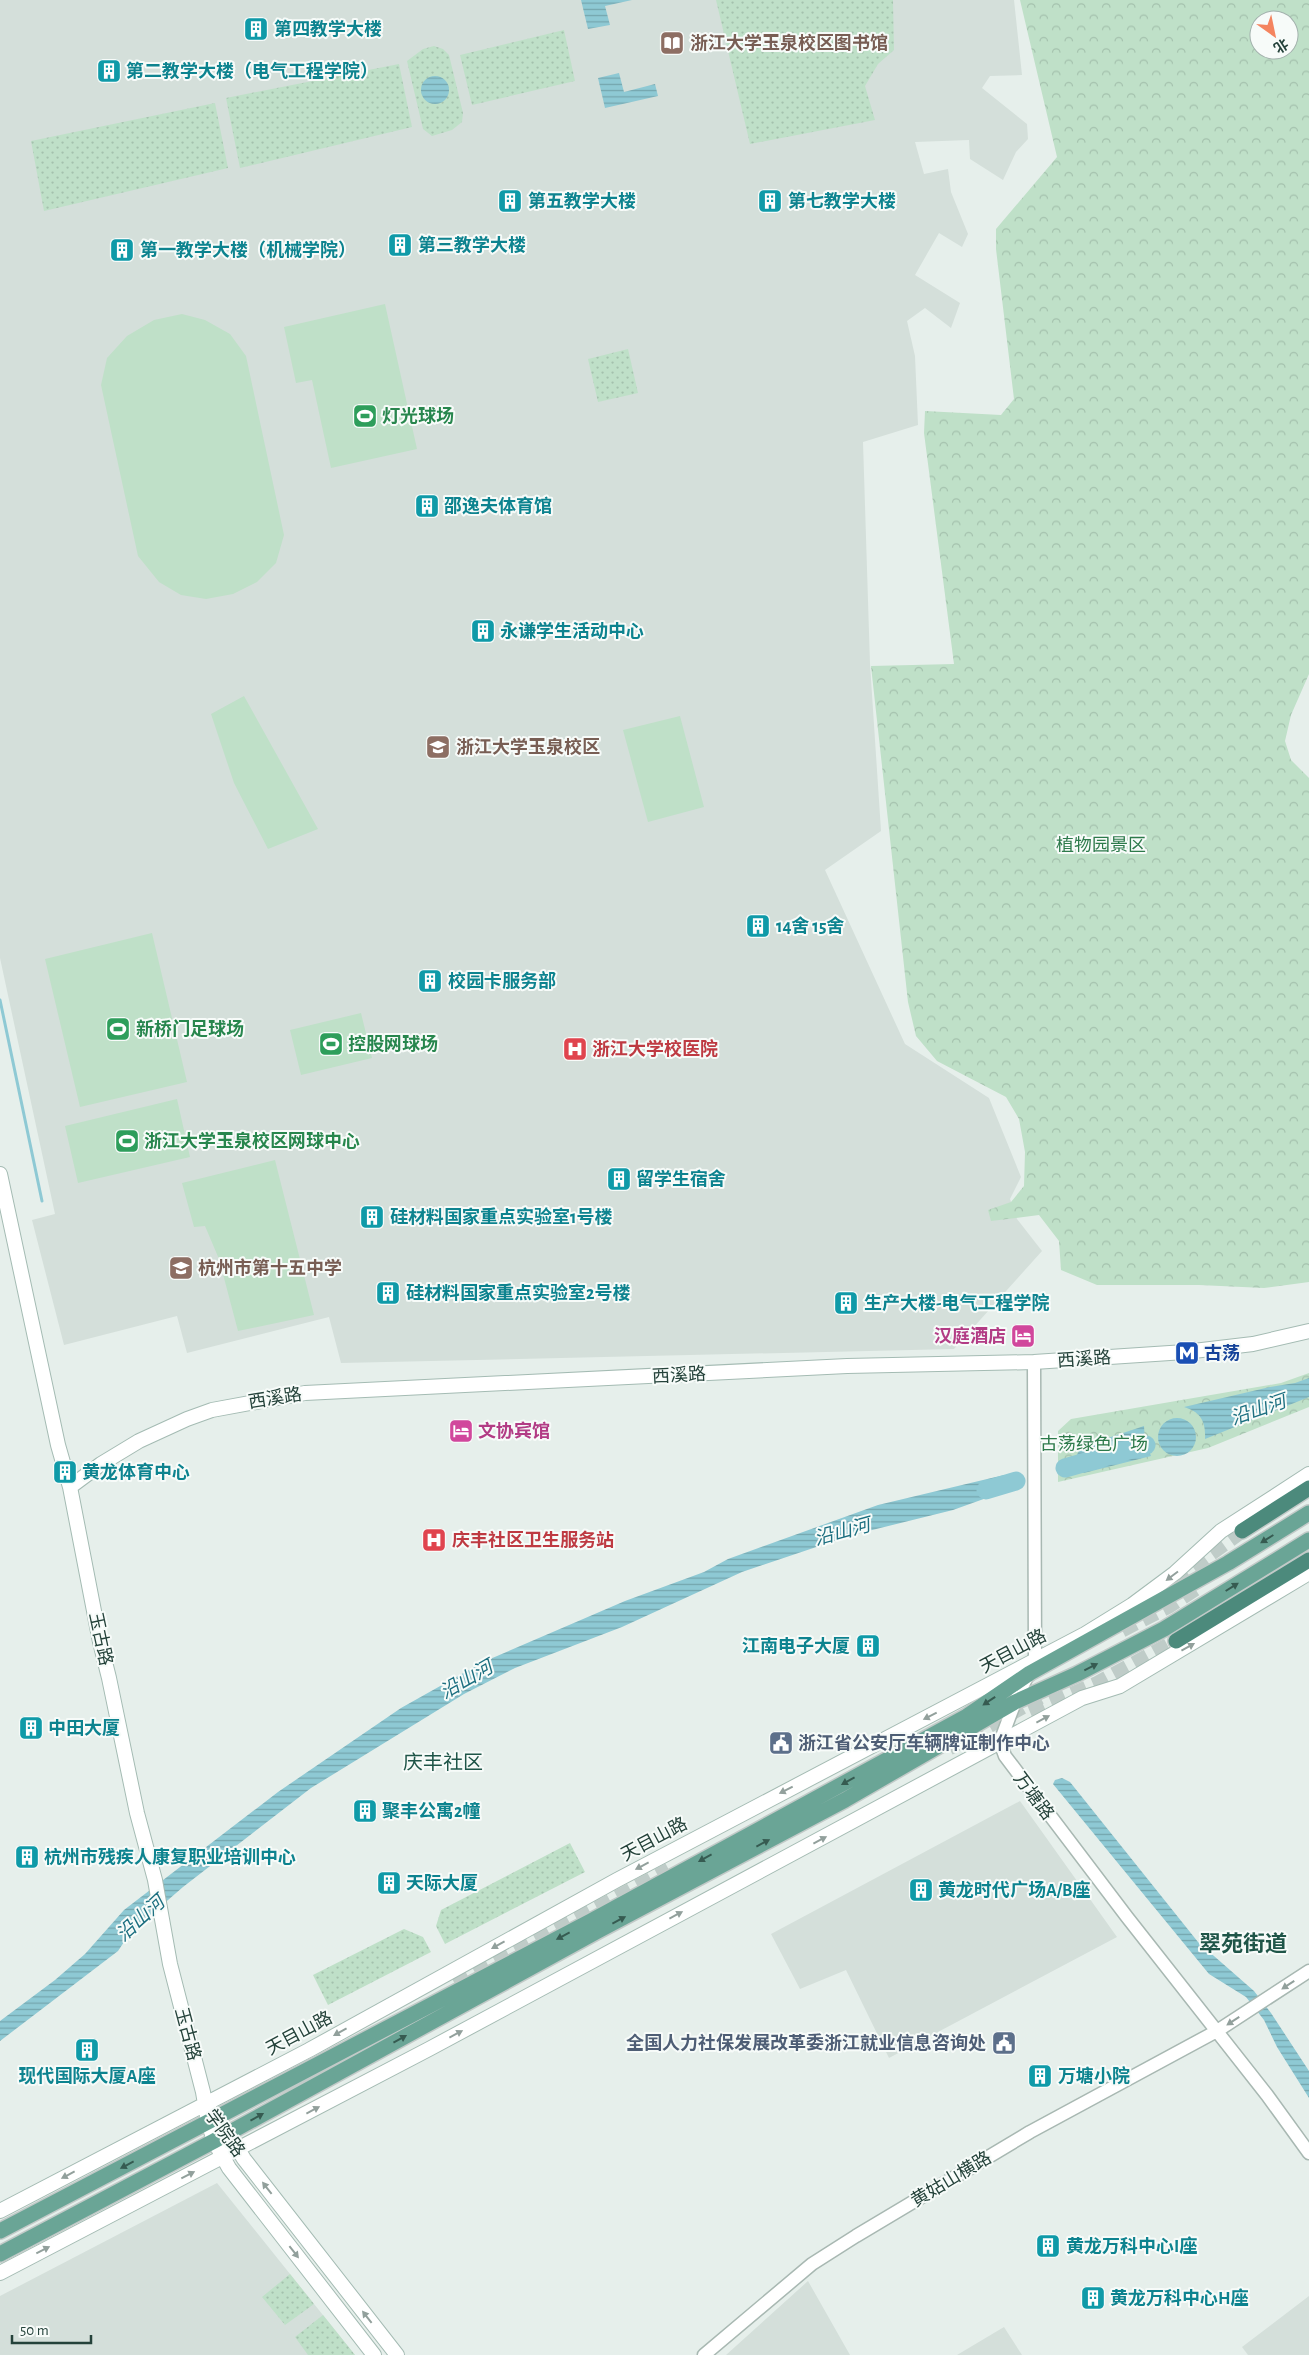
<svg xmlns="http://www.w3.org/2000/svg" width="1309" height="2355" viewBox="0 0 1309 2355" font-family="'Alegreya Sans','Noto Sans SC',sans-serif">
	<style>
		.built { fill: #d4dfda }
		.grass { fill: url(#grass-dots) }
		.park { fill: url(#park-crowns); fill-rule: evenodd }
		.pitch { fill: #bfe0c8 }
		.water { fill: url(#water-rules) }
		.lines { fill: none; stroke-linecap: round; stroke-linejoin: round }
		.stream { stroke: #8ec9d4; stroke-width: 3 }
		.river { stroke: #8ec9d4; stroke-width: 19 }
		.trunk-tunnel { stroke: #bfccc8; stroke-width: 15; stroke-dasharray: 15 8; stroke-linecap: butt }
		.tertiary-casing { stroke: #a8b8b2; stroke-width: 15 }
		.secondary-casing { stroke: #a4bbb3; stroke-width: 16 }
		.primary-casing { stroke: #c2cac8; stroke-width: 18 }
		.trunk-casing { stroke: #c2cac8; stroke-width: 18 }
		.tertiary { stroke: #fff; stroke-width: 12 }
		.secondary { stroke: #fff; stroke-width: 14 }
		.primary { stroke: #6aa596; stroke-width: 15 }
		.trunk { stroke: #4c8a7c; stroke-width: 15 }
		.oneway { fill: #365b51 }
		.oneway2 { fill: #92a09c }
		.labels { text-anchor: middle; stroke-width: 4; stroke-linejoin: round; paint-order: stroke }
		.culture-label { font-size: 18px; font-weight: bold; fill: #0d838f; stroke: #f7fbf9; text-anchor: start }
		.education-label { font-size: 18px; font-weight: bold; fill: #785e54; stroke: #f7fbf9; text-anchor: start }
		.leisure-label { font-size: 18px; font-weight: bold; fill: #27864d; stroke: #f7fbf9; text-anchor: start }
		.park-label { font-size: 18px; fill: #2d7a4b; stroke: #f7fbf9 }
		.health-label { font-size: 18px; font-weight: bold; fill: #be3a42; stroke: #f7fbf9; text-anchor: start }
		.hotel-label { font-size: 18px; font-weight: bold; fill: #b23c85; stroke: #f7fbf9; text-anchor: end }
		.transit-label { font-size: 18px; font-weight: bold; fill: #164399; stroke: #f7fbf9; text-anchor: start }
		.street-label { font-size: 18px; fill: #24423a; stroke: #f7fbf9 }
		.service-label { font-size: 18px; font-weight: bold; fill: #4e5e75; stroke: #f7fbf9; text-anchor: start }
		.water-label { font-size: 19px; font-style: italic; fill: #1c6f80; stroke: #f7fbf9 }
		.quarter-label { font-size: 20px; fill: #1f5548; stroke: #f7fbf9 }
		.district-label { font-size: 22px; font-weight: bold; fill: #1f5548; stroke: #f7fbf9 }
	</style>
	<defs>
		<pattern id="grass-dots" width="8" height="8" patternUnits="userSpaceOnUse" patternTransform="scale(1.25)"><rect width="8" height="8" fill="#bfe0c8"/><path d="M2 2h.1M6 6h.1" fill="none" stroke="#a4c1ad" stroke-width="1.8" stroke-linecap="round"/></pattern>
		<pattern id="park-crowns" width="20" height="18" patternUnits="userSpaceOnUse" patternTransform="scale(1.25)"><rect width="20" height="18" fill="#bfe0c8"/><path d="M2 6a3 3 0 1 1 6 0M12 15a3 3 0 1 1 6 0" fill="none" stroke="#a4c1ad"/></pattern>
		<pattern id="water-rules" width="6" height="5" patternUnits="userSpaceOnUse" patternTransform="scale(1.25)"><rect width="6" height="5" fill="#8ec9d4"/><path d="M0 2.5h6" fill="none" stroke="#74a5ad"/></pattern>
	</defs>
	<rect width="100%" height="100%" fill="#e6efeb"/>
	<path class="built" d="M0 0H1014L1022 75 990 76 982 88 1027 124 1028 139 1016 152 1003 180 970 159 969 140 915 142 924 174 948 169 951 192 968 234 962 247 939 233 915 275 960 303 951 328 925 308 907 321 915 356 918 425 863 442 870 664 881 831 825 870 905 1044 989 1098 1021 1177 1010 1199 1017 1219 1042 1251 954 1349 341 1363 329 1317 187 1353 177 1316 64 1345 32 1220 55 1214 0 958Z
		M1020 1801 1117 1937 889 2058 846 1970 800 1989 771 1934Z
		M217 2183 355 2355H0V2296Z
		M808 2281 850 2355H726Z
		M1309 2296V2355H1248L1242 2347Z
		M1004 2327 1022 2355H957Z"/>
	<path class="grass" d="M716 0H893L894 50 878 64 865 86 875 120 750 144Z
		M564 30 575 81 472 105 460 55Z
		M434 46 443 49 449 55 463 113 462 122 452 130 432 136 423 129 407 61 423 49Z
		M399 64 412 127 240 168 226 98Z
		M215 103 228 168 44 211 31 141Z
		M628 349 638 393 598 402 588 359Z
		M570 1843 585 1872 445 1944 436 1926 441 1910Z
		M404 1929 423 1937 431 1952 328 2005 313 1975Z
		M290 2274 314 2304 285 2325 262 2297Z
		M323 2315 355 2355H308L295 2337Z"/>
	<path class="park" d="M1020 0H1309V674L1291 715 1285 741 1291 760 1309 778V1282L1264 1288 1199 1285H1097L1061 1270 1059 1241 1039 1215 991 1221 988 1210 1011 1202 1024 1186 1025 1152 1019 1119 1006 1097 937 1061 916 1036 908 1002 871 666 954 664 924 433 925 411 1001 415 1014 399 996 249V229L1057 157ZM1259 20H1289V50H1259Z
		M1309 1373V1407L1208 1448 1058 1482V1431L1071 1419 1281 1383Z"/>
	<path class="pitch" d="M385 304 417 449 331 468 312 380 296 383 284 327Z
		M182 314 205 320 230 334 246 356 284 535 276 563 257 582 233 594 206 599 181 595 159 582 138 556 101 385 107 358 127 336 154 320Z
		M244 696 318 829 268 849 234 783 211 714Z
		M680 716 704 807 648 822 623 730Z
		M152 933 187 1082 80 1107 45 959Z
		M361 1013 372 1058 301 1075 290 1030Z
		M177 1099 190 1157 78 1183 65 1126Z
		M275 1160 314 1315 238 1331 219 1259 205 1226 194 1227 182 1183Z"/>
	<path class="water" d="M581 0H632L605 6 610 25 588 29Z
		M619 73 624 92 655 84 658 96 605 108 598 78Z
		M421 90a14 14 0 1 1 28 0a14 14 0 1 1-28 0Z
		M1309 1378V1397L1205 1439C1206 1422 1201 1412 1184 1407L1270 1387 1295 1383Z
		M1158 1437a19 19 0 1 1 38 0a19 19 0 1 1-38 0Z
		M1144 1426 1145 1441 1151 1456 1084 1473 1071 1466 1081 1447Z
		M1004 1475 1011 1482 1006 1491 953 1510 852 1535 742 1572 622 1627 515 1668 464 1694 311 1788 183 1887 130 1933 118 1951 0 2041V2021L55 1980 85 1954 124 1910 278 1792 401 1708 483 1662 625 1601 704 1572 728 1559 878 1505Z
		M1062 1778 1070 1782 1198 1942 1254 1991 1271 2013 1309 2071V2098L1277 2047 1264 2020 1246 1997 1209 1974 1053 1784 1055 1780Z"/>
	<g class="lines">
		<path class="stream" d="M0 1000 42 1201"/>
		<path class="river" d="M1065 1468 1146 1445
			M986 1490 1016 1481"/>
		<path class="trunk-tunnel" d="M1174 1580 1242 1531
			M1122 1630 1169 1606 1198 1587
			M1030 1712 1096 1684 1176 1641
			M949 1748 1040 1697
			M455 1984 669 1870"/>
		<defs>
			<path id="tertiary" d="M1034 1362 1035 1660 1015 1702 1000 1742 1005 1756 1127 1917 1267 2095 1309 2153
				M704 2355 812 2264 856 2236 1030 2132 1217 2031 1309 1971"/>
			<path id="secondary" d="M0 1174 58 1445 70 1487 100 1642 109 1678 137 1813 155 1880 170 1964 203 2092 208 2122 214 2141 229 2168 374 2355
				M70 1487 101 1464 139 1441 187 1419 212 1410 305 1393 847 1366 1034 1362 1185 1352 1253 1344 1309 1331
				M210 2110 228 2133 244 2159 397 2355
				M0 2211 309 2050 617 1880 1085 1634 1132 1605 1175 1573 1221 1531 1309 1474
				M0 2273 429 2049 1082 1698 1120 1686 1309 1573"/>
			<path id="primary" d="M0 2231 591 1921 967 1716 1030 1673 1228 1563 1309 1513
				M0 2254 214 2141 598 1931 845 1800 1015 1702 1077 1674 1164 1629 1309 1540"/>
			<path id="trunk" d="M1242 1531 1309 1488
				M1176 1641 1309 1560"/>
		</defs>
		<use href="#tertiary" class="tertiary-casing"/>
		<use href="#secondary" class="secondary-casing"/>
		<use href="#primary" class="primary-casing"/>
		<use href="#trunk" class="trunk-casing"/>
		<use href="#tertiary" class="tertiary"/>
		<use href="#secondary" class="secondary"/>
		<use href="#primary" class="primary"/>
		<use href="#trunk" class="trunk"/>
	</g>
	<defs><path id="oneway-solid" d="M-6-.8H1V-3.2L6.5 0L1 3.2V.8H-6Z" transform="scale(1.25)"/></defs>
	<g class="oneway">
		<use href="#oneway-solid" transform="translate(1267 1539) rotate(148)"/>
		<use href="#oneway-solid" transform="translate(1232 1587) rotate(-32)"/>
		<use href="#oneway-solid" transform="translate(1091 1667) rotate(-27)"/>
		<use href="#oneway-solid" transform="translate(989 1701) rotate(146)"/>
		<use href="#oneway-solid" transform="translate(848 1781) rotate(151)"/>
		<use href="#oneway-solid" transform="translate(763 1843) rotate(-28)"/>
		<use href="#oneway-solid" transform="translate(705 1858) rotate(151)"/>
		<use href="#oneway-solid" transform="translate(619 1920) rotate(-28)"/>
		<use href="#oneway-solid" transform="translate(563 1936) rotate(152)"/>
		<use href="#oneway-solid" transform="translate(400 2039) rotate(-29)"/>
		<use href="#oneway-solid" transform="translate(257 2117) rotate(-29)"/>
		<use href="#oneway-solid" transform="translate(127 2165) rotate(152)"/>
	</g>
	<g class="oneway2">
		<use href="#oneway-solid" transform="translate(1172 1576) rotate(143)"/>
		<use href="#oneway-solid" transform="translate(1188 1647) rotate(-29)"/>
		<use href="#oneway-solid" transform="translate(930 1716) rotate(153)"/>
		<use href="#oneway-solid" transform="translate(1043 1719) rotate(-28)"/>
		<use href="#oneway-solid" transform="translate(786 1790) rotate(153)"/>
		<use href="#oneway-solid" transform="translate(820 1840) rotate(-28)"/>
		<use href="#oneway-solid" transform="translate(642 1866) rotate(152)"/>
		<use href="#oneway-solid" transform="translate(676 1915) rotate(-28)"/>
		<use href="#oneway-solid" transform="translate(498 1945) rotate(151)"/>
		<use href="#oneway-solid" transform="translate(1288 1985) rotate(147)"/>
		<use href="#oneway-solid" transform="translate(1233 2021) rotate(147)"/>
		<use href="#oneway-solid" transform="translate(340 2032) rotate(151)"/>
		<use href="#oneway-solid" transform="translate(456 2034) rotate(-28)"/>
		<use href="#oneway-solid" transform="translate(313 2110) rotate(-28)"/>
		<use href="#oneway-solid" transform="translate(68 2175) rotate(152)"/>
		<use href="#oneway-solid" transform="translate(188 2175) rotate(-27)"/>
		<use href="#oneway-solid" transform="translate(267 2188) rotate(-128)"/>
		<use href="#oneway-solid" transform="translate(43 2250) rotate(-27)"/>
		<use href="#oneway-solid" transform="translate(294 2252) rotate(52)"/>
		<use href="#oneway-solid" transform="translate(367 2317) rotate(-128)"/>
	</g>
	<defs>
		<symbol id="building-square" viewBox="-11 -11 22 22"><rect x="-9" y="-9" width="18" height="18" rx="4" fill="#0f9aa8" stroke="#f7fbf9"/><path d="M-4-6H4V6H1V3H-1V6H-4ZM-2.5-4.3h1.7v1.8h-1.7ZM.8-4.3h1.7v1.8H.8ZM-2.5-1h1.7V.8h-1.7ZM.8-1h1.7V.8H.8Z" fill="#fff"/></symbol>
		<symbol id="library-square" viewBox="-11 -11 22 22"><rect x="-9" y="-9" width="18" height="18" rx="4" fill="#8d6e63" stroke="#f7fbf9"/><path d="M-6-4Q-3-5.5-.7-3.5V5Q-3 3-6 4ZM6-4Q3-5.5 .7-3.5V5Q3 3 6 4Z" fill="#fff"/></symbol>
		<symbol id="stadium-square" viewBox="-11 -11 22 22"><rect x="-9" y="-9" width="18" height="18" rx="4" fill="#2e9e5b" stroke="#f7fbf9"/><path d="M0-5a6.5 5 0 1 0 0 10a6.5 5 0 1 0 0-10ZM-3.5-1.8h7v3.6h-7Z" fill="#fff"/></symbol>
		<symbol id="university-square" viewBox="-11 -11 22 22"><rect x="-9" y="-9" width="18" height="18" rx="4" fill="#8d6e63" stroke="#f7fbf9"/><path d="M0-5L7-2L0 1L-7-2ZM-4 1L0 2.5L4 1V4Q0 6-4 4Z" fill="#fff"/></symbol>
		<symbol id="hospital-square" viewBox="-11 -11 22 22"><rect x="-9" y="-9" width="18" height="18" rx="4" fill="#e0444e" stroke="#f7fbf9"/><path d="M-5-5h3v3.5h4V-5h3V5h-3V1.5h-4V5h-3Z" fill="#fff"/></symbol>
		<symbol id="school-square" viewBox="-11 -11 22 22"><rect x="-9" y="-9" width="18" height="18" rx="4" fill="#8d6e63" stroke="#f7fbf9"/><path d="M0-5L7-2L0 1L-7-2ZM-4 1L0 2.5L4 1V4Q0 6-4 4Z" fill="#fff"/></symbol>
		<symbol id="hotel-square" viewBox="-11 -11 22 22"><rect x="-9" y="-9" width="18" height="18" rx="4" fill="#d1479c" stroke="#f7fbf9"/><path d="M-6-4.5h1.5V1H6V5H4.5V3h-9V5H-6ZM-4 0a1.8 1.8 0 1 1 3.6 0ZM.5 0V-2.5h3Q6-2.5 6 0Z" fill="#fff"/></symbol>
		<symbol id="metro-square" viewBox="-11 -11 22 22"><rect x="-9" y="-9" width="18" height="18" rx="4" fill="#1a4fb4" stroke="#f7fbf9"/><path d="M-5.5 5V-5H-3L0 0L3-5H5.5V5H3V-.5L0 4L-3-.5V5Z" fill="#fff"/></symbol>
		<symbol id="civic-square" viewBox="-11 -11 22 22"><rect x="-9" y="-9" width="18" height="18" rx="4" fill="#5c6f8a" stroke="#f7fbf9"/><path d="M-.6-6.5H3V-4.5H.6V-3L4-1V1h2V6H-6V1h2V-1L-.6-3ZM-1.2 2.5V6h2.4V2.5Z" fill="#fff"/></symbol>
	</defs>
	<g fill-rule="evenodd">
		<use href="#building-square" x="242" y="15" width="28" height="28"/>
		<use href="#library-square" x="658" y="29" width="28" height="28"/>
		<use href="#building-square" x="95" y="57" width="28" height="28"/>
		<use href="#building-square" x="496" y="187" width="28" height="28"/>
		<use href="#building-square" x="756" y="187" width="28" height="28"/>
		<use href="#building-square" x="386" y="231" width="28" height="28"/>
		<use href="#building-square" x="108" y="236" width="28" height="28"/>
		<use href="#stadium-square" x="351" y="402" width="28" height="28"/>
		<use href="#building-square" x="413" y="492" width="28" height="28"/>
		<use href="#building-square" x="469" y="617" width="28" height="28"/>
		<use href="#university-square" x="424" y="733" width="28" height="28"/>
		<use href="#building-square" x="744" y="912" width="28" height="28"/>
		<use href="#building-square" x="416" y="967" width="28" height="28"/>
		<use href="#stadium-square" x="104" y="1015" width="28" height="28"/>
		<use href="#stadium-square" x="317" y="1030" width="28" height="28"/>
		<use href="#hospital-square" x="561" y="1035" width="28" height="28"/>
		<use href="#stadium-square" x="113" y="1127" width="28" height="28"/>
		<use href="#building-square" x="605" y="1165" width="28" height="28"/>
		<use href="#building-square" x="358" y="1203" width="28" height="28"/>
		<use href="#school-square" x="167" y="1254" width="28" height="28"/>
		<use href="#building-square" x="374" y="1279" width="28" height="28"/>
		<use href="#building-square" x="832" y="1289" width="28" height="28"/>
		<use href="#hotel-square" x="1009" y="1322" width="28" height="28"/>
		<use href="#metro-square" x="1173" y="1339" width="28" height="28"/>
		<use href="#hotel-square" x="447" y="1417" width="28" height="28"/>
		<use href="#building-square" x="51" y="1458" width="28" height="28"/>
		<use href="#hospital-square" x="420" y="1526" width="28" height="28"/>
		<use href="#building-square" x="854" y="1632" width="28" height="28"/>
		<use href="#building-square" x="17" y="1714" width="28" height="28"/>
		<use href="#civic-square" x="767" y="1729" width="28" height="28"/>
		<use href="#building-square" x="351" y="1797" width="28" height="28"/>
		<use href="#building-square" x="13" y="1843" width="28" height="28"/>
		<use href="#building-square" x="375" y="1869" width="28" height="28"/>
		<use href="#building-square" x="907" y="1876" width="28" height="28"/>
		<use href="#civic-square" x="990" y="2029" width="28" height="28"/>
		<use href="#building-square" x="73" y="2036" width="28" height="28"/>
		<use href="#building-square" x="1026" y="2062" width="28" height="28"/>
		<use href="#building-square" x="1034" y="2232" width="28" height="28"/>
		<use href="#building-square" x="1079" y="2284" width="28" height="28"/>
	</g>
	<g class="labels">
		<g class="culture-label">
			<text x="274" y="35">第四教学大楼</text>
			<text x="126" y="77">第二教学大楼（电气工程学院）</text>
			<text x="528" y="207">第五教学大楼</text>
			<text x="788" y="207">第七教学大楼</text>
			<text x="418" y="251">第三教学大楼</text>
			<text x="140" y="256">第一教学大楼（机械学院）</text>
			<text x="444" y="512">邵逸夫体育馆</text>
			<text x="500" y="637">永谦学生活动中心</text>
			<text x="776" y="932">14舍 15舍</text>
			<text x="448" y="987">校园卡服务部</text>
			<text x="636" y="1185">留学生宿舍</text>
			<text x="390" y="1223">硅材料国家重点实验室1号楼</text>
			<text x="406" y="1299">硅材料国家重点实验室2号楼</text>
			<text x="864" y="1309">生产大楼-电气工程学院</text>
			<text x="82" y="1478">黄龙体育中心</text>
			<text x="850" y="1652" text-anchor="end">江南电子大厦</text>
			<text x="48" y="1734">中田大厦</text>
			<text x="382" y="1817">聚丰公寓2幢</text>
			<text x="44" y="1863">杭州市残疾人康复职业培训中心</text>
			<text x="406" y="1889">天际大厦</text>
			<text x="938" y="1896">黄龙时代广场A/B座</text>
			<text x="87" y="2082" text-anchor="middle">现代国际大厦A座</text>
			<text x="1058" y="2082">万塘小院</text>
			<text x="1066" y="2252">黄龙万科中心I座</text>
			<text x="1110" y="2304">黄龙万科中心H座</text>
		</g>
		<g class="education-label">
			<text x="690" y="49">浙江大学玉泉校区图书馆</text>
			<text x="456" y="753">浙江大学玉泉校区</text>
			<text x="198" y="1274">杭州市第十五中学</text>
		</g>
		<g class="leisure-label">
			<text x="382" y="422">灯光球场</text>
			<text x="136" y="1035">新桥门足球场</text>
			<text x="348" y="1050">控股网球场</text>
			<text x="144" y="1147">浙江大学玉泉校区网球中心</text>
		</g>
		<g class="park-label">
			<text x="1101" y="851">植物园景区</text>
			<text x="1094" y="1450">古荡绿色广场</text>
		</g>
		<g class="health-label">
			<text x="592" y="1055">浙江大学校医院</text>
			<text x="452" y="1546">庆丰社区卫生服务站</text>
		</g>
		<g class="hotel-label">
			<text x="1006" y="1342">汉庭酒店</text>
			<text x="478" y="1437" text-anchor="start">文协宾馆</text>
		</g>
		<g class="transit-label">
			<text x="1204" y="1359">古荡</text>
		</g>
		<g class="street-label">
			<text transform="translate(1084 1359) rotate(-4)" y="6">西溪路</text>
			<text transform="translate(679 1375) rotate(-3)" y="6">西溪路</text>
			<text transform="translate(275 1398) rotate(-9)" y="6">西溪路</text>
			<text transform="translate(101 1639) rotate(78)" y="6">玉古路</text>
			<text transform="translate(1013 1651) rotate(-28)" y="6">天目山路</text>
			<text transform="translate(1034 1796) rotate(53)" y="6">万塘路</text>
			<text transform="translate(654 1839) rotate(-28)" y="6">天目山路</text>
			<text transform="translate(299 2033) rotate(-28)" y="6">天目山路</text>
			<text transform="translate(188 2034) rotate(75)" y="6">玉古路</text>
			<text transform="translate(225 2133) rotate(54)" y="6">学院路</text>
			<text transform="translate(951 2179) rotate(-31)" y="6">黄姑山横路</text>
		</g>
		<g class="service-label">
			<text x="798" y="1749">浙江省公安厅车辆牌证制作中心</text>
			<text x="986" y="2049" text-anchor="end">全国人力社保发展改革委浙江就业信息咨询处</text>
		</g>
		<g class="water-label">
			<text transform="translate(1258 1409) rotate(-19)" y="7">沿山河</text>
			<text transform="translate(842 1531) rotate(-15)" y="7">沿山河</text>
			<text transform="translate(466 1679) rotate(-30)" y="7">沿山河</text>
			<text transform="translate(140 1918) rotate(-42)" y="7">沿山河</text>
		</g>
		<g class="quarter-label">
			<text x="443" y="1769">庆丰社区</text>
		</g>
		<g class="district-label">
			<text x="1243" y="1951">翠苑街道</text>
		</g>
	</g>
	<g transform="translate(1274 35) rotate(147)"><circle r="24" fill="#f7fbf9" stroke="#a3b1ad"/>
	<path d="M0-4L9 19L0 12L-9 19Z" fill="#f4845f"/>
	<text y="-8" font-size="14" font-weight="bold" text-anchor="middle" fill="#24423a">北</text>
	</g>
	<path d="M12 2335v8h79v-8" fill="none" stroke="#24423a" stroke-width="2.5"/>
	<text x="20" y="2335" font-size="15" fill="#24423a" stroke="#f7fbf9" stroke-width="4" paint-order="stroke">50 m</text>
</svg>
